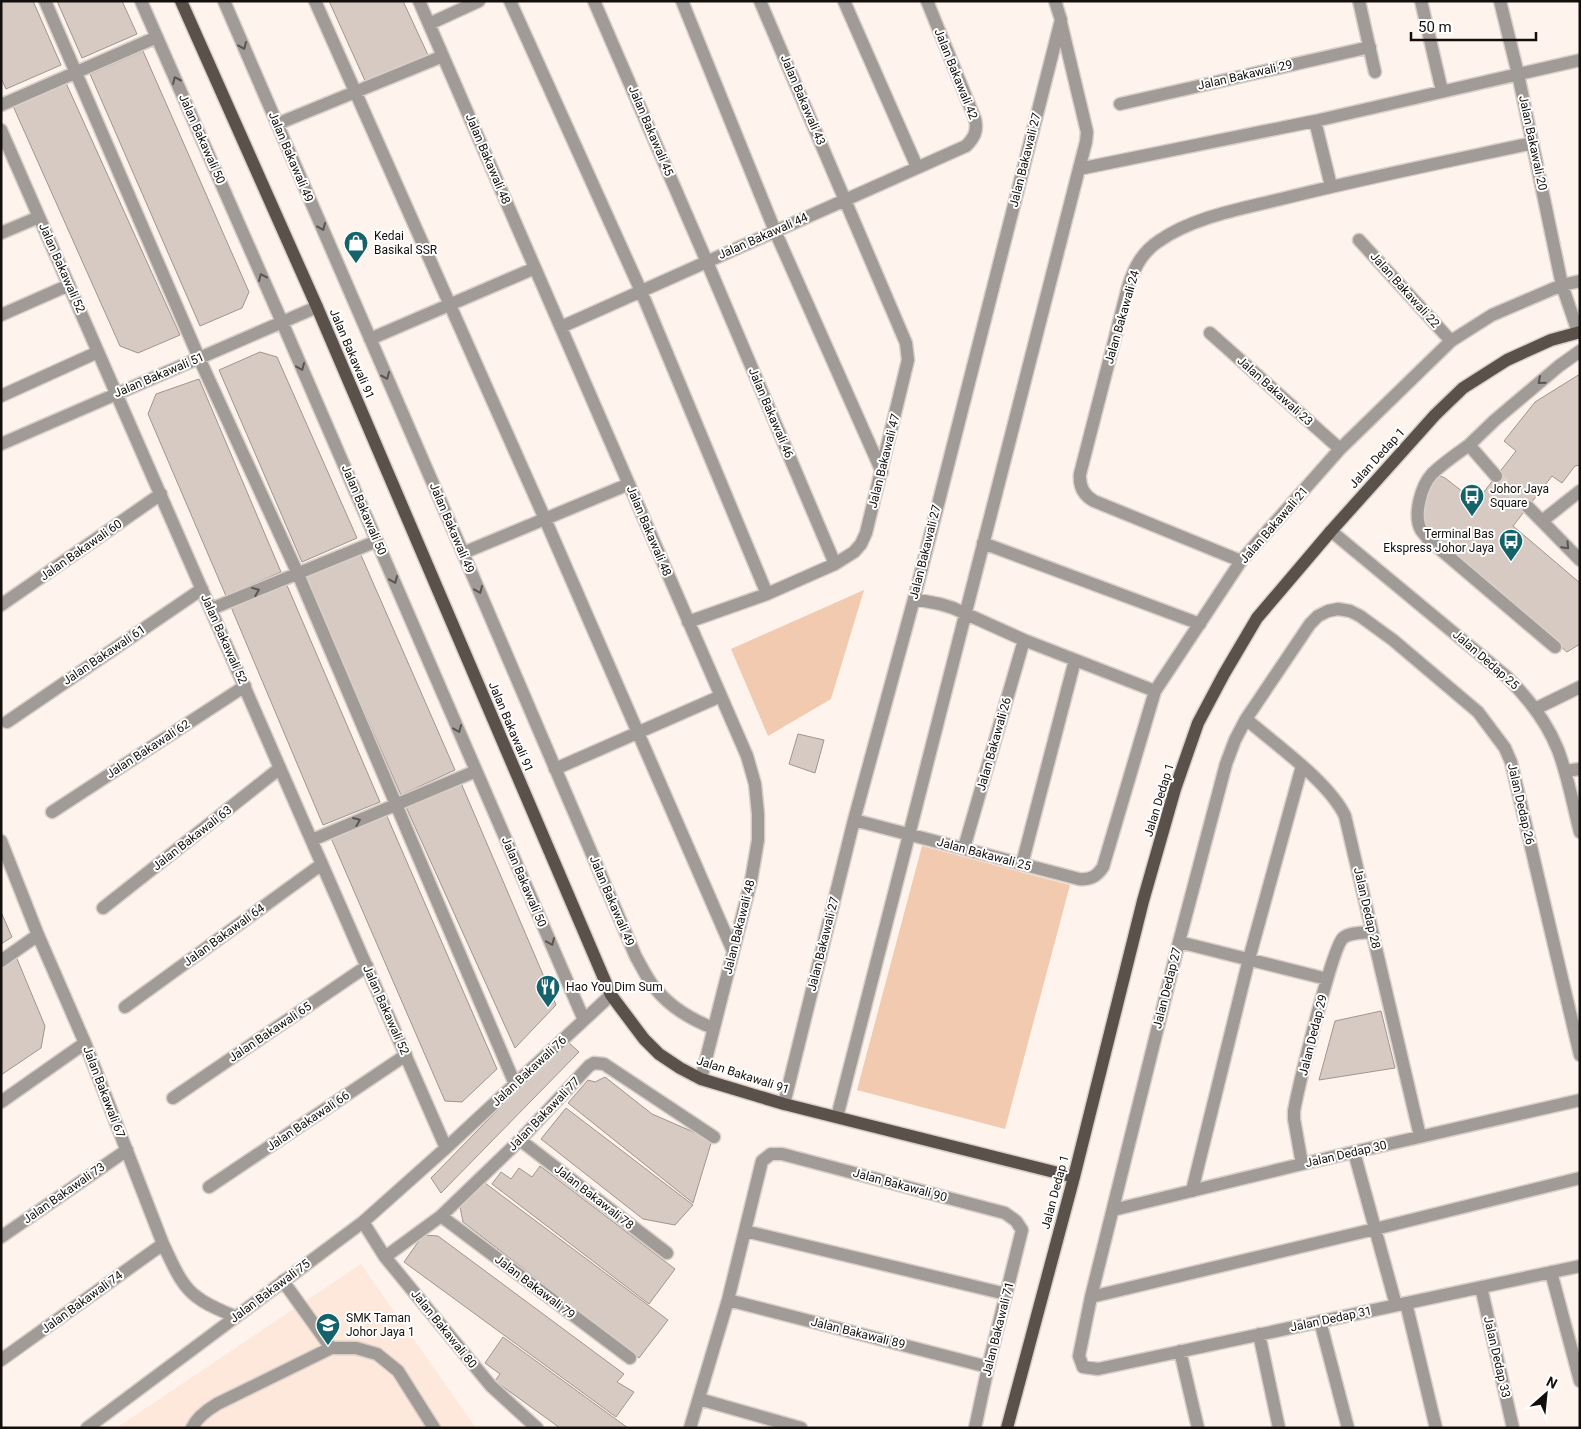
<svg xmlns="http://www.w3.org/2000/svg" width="1581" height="1429" viewBox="0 0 1581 1429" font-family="Roboto,sans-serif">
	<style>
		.built { fill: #fde8db }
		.green { fill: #f1cab0 }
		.building { fill: #d7cac2; stroke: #a1958d }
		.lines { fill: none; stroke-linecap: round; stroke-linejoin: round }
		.minor-tunnel { stroke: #dcd2cb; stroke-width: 12; stroke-dasharray: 12 6; stroke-linecap: butt }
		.minor-casing { stroke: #d9cfc9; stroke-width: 15 }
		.major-casing { stroke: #d9cfc9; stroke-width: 15 }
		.minor { stroke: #a09b97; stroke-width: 12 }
		.major { stroke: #5b514b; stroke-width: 12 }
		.oneway { stroke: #5a5552 }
		.labels { text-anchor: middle; stroke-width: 4; stroke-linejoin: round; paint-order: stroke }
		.street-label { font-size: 12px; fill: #130f0c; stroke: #fff }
		.poi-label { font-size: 12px; fill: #130f0c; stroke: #fff; text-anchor: start }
	</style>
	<rect width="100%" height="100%" fill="#fff4ed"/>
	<path class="built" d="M361 1264 476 1428H116Z"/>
	<path class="green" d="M864 590 831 699 768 736 731 649Z
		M922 846 1070 885 1005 1129 857 1090Z"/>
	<path class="building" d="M1 1H33L61 65 6 89 1 78Z
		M57 1H122L137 34 82 58Z
		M329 1H403L428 55 366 83Z
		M143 51 249 292 242 308 200 326 90 74Z
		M66 83 180 335 138 353 120 346 13 106Z
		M260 352 277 357 357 538 302 562 219 370Z
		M1580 374V465L1575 466 1562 483 1552 476 1513 526 1580 583V644L1567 652 1424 531V495L1436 474 1445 478 1476 502 1516 451 1504 441 1535 402Z
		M199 379 281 572 226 596 148 414 156 394Z
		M360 553 455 770 401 795 304 576Z
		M286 583 380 802 323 825 231 607Z
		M798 734 824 740 815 773 789 764Z
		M461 783 556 1005 515 1048 406 807Z
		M386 814 497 1069 462 1102 445 1101 331 838Z
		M1 912 12 937 1 944Z
		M15 954 45 1026 41 1048 1 1075V964Z
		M1381 1011 1395 1068 1319 1080 1335 1021Z
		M566 1040 579 1052 441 1193 431 1178Z
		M605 1077 652 1114 712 1140 693 1203 568 1103 588 1080 595 1082Z
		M566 1108 693 1205 675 1225 643 1219 541 1139Z
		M540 1166 675 1269 649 1304 492 1184 501 1172 511 1179 519 1168 532 1177Z
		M485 1183 668 1320 639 1358 463 1222 460 1207Z
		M423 1235 438 1236 624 1374 617 1382 634 1392 616 1417 404 1262Z
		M503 1337 628 1428H560L495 1381 500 1374 485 1363Z"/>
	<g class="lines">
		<path class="minor-tunnel" d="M1496 476 1528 507"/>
		<defs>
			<path id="minor" d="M45 1 199 358 298 574 515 1084
				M141 1 282 322 584 1020
				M224 1 463 553 636 957C642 967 647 979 655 988 670 1007 690 1019 713 1028
				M315 1 545 519 733 951
				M419 1 747 756 755 784 758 814V840L751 881 701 1079
				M510 1 641 291 767 594
				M594 1 707 262 835 564
				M682 1 775 231 882 472
				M844 1 917 167
				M1359 1 1375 72
				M1421 1 1442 91
				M1500 1 1518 74 1562 285 1578 332
				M1061 23 1087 132 1086 142 1079 169 1315 121 1580 60
				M429 24 479 1
				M1120 104 1370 47
				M1 105 157 37
				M1315 121 1331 186
				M277 124 443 56
				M1 130 446 1148
				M1 233 39 217
				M1359 240 1451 341
				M1 315 69 285
				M561 327 966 146C974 138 978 131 975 119L927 1
				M1210 333 1340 449
				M370 339 535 268
				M1 396 98 352
				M1 444 317 307
				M1469 445C1457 454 1443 463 1432 474 1421 486 1413 515 1421 530 1423 533 1426 536 1428 539L1555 647
				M1496 476 1469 445 1495 420 1559 366 1580 351
				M1528 507 1580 560
				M1542 521 1580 491
				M1331 531 1507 677C1528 698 1547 722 1558 750 1568 776 1573 805 1580 832
				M983 543 1200 624
				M463 553 629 484
				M1241 561 1094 501C1083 495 1079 486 1080 474L1128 287C1134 268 1142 252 1159 241 1193 217 1241 209 1281 199 1364 178 1449 161 1533 143
				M914 599 940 604 953 608 1024 640 1155 691
				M1 605 161 494
				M211 609 377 541
				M688 622 767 594 835 564 854 552 861 544 866 533 908 360 906 343 760 1
				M1535 709 1580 687
				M1246 719C1275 744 1329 782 1345 816L1420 1136
				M7 722 202 589
				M555 769 721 696
				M1565 771 1580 769
				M52 812 245 686
				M854 820 1079 879C1091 880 1097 876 1103 867L1155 691 1241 561 1340 449 1451 341 1492 315 1562 285 1580 281
				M312 840 476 771
				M1 841 38 935 85 1043 163 1244C172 1262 180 1285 197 1297 208 1306 223 1311 236 1317
				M964 848 1024 640
				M1022 864 1075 660
				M103 908 280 768
				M1179 942 1327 979
				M1 961 38 935
				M125 1007 322 864
				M1580 1055 1511 762 1505 748 1478 712 1393 640 1360 616 1350 611 1338 609 1328 611 1318 616 1310 624 1246 719 1235 740 1226 764 1179 942 1091 1297 1079 1356 1083 1367 1098 1369 1580 1266
				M173 1098 367 966
				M1 1102 85 1043
				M784 1104 854 820 914 599 1061 20 1055 1
				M837 1117 1079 169
				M520 1140 667 1253
				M1354 1152 1396 1305
				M1302 1164 1294 1119V1111C1298 1089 1332 947 1343 938 1350 932 1363 933 1372 932
				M209 1187 406 1055
				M1192 1191 1249 959 1302 766
				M1113 1210 1302 1164 1580 1100
				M441 1216 630 1358
				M363 1222 385 1257 491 1386 537 1428
				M745 1231 1006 1294
				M1 1237 127 1150
				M385 1257 441 1216 520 1140 589 1066 594 1063 604 1064 714 1137
				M1551 1272 1580 1381
				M283 1281 331 1348
				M1481 1287 1513 1428
				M1091 1297 1375 1229 1580 1178
				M728 1300 988 1367
				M1406 1303 1436 1428
				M1320 1321 1348 1428
				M1259 1334 1279 1428
				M1180 1351 1198 1428
				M1 1360 163 1244
				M699 1399 801 1428
				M87 1428 363 1222 446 1148 611 995
				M192 1428C197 1417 207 1410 217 1404L331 1348H356L377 1354 398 1371 434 1428
				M690 1428 728 1300 762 1161 771 1154H782L1005 1213 1016 1221 1022 1230 988 1367 975 1428"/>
			<path id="major" d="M181 1 317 307 611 995 644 1039 659 1054 680 1068 701 1079 784 1104 1074 1177
				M1007 1428 1074 1177 1143 901 1175 789 1198 723 1224 674 1257 618 1331 531 1435 415 1463 388 1507 360 1551 340 1580 332"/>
		</defs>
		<use href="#minor" class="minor-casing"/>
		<use href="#major" class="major-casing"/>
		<use href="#minor" class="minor"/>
		<use href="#major" class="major"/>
	</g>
	<defs><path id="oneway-chevron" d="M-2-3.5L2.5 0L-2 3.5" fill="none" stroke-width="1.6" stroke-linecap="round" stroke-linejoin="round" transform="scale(1.25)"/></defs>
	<g class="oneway">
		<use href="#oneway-chevron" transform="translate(243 46) rotate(67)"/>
		<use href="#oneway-chevron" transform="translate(176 80) rotate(-114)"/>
		<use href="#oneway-chevron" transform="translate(322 227) rotate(67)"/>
		<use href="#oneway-chevron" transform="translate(262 277) rotate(-114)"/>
		<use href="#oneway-chevron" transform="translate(301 367) rotate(67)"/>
		<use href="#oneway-chevron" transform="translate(386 376) rotate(66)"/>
		<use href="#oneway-chevron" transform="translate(1541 381) rotate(139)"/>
		<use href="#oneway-chevron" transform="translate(1566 546) rotate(46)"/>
		<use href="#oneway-chevron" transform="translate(394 580) rotate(67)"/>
		<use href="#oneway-chevron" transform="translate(479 590) rotate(67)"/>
		<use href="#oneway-chevron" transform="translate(256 591) rotate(-22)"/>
		<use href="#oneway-chevron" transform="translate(458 729) rotate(67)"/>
		<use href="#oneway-chevron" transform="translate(357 821) rotate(-23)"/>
		<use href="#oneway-chevron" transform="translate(551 942) rotate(67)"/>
	</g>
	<defs>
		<symbol id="shop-pin" viewBox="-11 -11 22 30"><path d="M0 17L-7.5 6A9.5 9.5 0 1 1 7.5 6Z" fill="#14636b" stroke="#fff"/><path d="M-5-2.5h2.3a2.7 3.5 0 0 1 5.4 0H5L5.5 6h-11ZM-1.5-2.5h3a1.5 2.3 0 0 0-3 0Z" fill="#fff"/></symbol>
		<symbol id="bus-pin" viewBox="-11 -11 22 30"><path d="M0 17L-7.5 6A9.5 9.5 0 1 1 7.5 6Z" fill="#14636b" stroke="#fff"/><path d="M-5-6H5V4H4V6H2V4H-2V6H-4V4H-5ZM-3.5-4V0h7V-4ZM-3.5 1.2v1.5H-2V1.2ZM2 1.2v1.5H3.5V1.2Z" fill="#fff"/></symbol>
		<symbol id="restaurant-pin" viewBox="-11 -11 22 30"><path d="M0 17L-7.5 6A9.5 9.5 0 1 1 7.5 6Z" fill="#14636b" stroke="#fff"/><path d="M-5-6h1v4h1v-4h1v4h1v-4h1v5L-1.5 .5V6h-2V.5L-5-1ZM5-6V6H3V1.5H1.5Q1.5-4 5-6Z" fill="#fff"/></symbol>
		<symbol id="school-pin" viewBox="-11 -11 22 30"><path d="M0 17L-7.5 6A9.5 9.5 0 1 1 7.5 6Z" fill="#14636b" stroke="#fff"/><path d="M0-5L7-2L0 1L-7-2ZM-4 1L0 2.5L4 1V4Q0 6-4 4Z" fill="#fff"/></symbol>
	</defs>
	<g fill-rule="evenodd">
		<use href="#shop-pin" x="342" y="229" width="28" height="38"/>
		<use href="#bus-pin" x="1458" y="482" width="28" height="38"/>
		<use href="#bus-pin" x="1497" y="527" width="28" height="38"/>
		<use href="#restaurant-pin" x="534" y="973" width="28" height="38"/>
		<use href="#school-pin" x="314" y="1311" width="28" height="38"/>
	</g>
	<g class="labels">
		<g class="street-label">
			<text transform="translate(956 74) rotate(68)" y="4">Jalan Bakawali 42</text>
			<text transform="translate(1245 75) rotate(-13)" y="4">Jalan Bakawali 29</text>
			<text transform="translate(803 100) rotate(67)" y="4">Jalan Bakawali 43</text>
			<text transform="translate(651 131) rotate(67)" y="4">Jalan Bakawali 45</text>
			<text transform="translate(202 139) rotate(66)" y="4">Jalan Bakawali 50</text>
			<text transform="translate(1533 143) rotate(78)" y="4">Jalan Bakawali 20</text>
			<text transform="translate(291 157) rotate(67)" y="4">Jalan Bakawali 49</text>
			<text transform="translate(488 159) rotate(67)" y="4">Jalan Bakawali 48</text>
			<text transform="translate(1025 160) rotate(-76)" y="4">Jalan Bakawali 27</text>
			<text transform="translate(763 236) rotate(-24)" y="4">Jalan Bakawali 44</text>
			<text transform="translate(62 268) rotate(66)" y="4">Jalan Bakawali 52</text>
			<text transform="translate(1405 290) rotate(48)" y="4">Jalan Bakawali 22</text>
			<text transform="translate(1122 317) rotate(-74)" y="4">Jalan Bakawali 24</text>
			<text transform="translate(352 354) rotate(67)" y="4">Jalan Bakawali 91</text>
			<text transform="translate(159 375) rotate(-23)" y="4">Jalan Bakawali 51</text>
			<text transform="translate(1275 391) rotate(42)" y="4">Jalan Bakawali 23</text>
			<text transform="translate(771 413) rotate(67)" y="4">Jalan Bakawali 46</text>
			<text transform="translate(1377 458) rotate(-48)" y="4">Jalan Dedap 1</text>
			<text transform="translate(884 461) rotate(-76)" y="4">Jalan Bakawali 47</text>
			<text transform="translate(364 510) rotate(67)" y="4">Jalan Bakawali 50</text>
			<text transform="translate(1274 525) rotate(-49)" y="4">Jalan Bakawali 21</text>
			<text transform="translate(452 528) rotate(67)" y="4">Jalan Bakawali 49</text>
			<text transform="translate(649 531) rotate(67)" y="4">Jalan Bakawali 48</text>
			<text transform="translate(81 550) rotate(-35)" y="4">Jalan Bakawali 60</text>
			<text transform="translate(925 552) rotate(-76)" y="4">Jalan Bakawali 27</text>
			<text transform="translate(224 639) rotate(66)" y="4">Jalan Bakawali 52</text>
			<text transform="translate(104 655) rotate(-34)" y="4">Jalan Bakawali 61</text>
			<text transform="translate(1486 660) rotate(41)" y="4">Jalan Dedap 25</text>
			<text transform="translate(511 727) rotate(67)" y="4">Jalan Bakawali 91</text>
			<text transform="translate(994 744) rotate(-74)" y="4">Jalan Bakawali 26</text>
			<text transform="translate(148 749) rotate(-33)" y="4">Jalan Bakawali 62</text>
			<text transform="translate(1159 800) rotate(-73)" y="4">Jalan Dedap 1</text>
			<text transform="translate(1521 804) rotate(77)" y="4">Jalan Dedap 26</text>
			<text transform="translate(192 838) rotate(-38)" y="4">Jalan Bakawali 63</text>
			<text transform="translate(984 854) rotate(15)" y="4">Jalan Bakawali 25</text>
			<text transform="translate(524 882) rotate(67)" y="4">Jalan Bakawali 50</text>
			<text transform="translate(612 901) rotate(67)" y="4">Jalan Bakawali 49</text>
			<text transform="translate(1367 908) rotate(77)" y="4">Jalan Dedap 28</text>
			<text transform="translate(739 927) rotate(-76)" y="4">Jalan Bakawali 48</text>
			<text transform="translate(224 935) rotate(-36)" y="4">Jalan Bakawali 64</text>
			<text transform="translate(823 944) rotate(-76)" y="4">Jalan Bakawali 27</text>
			<text transform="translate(1167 988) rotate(-76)" y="4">Jalan Dedap 27</text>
			<text transform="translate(386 1010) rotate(66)" y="4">Jalan Bakawali 52</text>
			<text transform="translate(270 1032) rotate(-34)" y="4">Jalan Bakawali 65</text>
			<text transform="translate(1313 1035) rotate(-76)" y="4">Jalan Dedap 29</text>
			<text transform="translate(529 1071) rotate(-43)" y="4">Jalan Bakawali 76</text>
			<text transform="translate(743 1075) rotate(18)" y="4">Jalan Bakawali 91</text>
			<text transform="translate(104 1092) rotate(69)" y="4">Jalan Bakawali 67</text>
			<text transform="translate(544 1114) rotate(-46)" y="4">Jalan Bakawali 77</text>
			<text transform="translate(308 1121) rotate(-34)" y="4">Jalan Bakawali 66</text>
			<text transform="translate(1346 1154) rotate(-13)" y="4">Jalan Dedap 30</text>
			<text transform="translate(900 1185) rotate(15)" y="4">Jalan Bakawali 90</text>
			<text transform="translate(1055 1192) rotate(-75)" y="4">Jalan Dedap 1</text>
			<text transform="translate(64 1193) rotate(-35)" y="4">Jalan Bakawali 73</text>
			<text transform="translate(594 1197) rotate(38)" y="4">Jalan Bakawali 78</text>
			<text transform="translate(535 1287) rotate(37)" y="4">Jalan Bakawali 79</text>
			<text transform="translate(270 1291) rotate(-37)" y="4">Jalan Bakawali 75</text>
			<text transform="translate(82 1302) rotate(-36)" y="4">Jalan Bakawali 74</text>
			<text transform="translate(1331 1319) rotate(-12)" y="4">Jalan Dedap 31</text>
			<text transform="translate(444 1329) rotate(51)" y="4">Jalan Bakawali 80</text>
			<text transform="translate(998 1329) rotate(-76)" y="4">Jalan Bakawali 71</text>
			<text transform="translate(858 1333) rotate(14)" y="4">Jalan Bakawali 89</text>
			<text transform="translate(1497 1357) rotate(77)" y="4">Jalan Dedap 33</text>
		</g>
		<g class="poi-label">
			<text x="374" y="240">Kedai<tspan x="374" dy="14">Basikal SSR</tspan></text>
			<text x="1490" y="493">Johor Jaya<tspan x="1490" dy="14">Square</tspan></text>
			<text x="1494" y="538" text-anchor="end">Terminal Bas<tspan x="1494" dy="14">Ekspress Johor Jaya</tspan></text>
			<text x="566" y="991">Hao You Dim Sum</text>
			<text x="346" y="1322">SMK Taman<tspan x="346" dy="14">Johor Jaya 1</tspan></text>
		</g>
	</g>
	<rect width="1581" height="1429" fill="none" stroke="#130f0c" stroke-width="5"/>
	<g transform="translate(1546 1394) rotate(27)" stroke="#ffffff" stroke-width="4" paint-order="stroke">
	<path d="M0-4L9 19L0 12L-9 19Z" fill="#130f0c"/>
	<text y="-8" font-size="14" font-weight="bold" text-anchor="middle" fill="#130f0c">N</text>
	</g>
	<path d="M1411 32v8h125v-8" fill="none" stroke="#130f0c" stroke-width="2.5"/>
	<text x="1418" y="32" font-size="15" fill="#130f0c" stroke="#ffffff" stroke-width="4" paint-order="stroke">50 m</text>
</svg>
